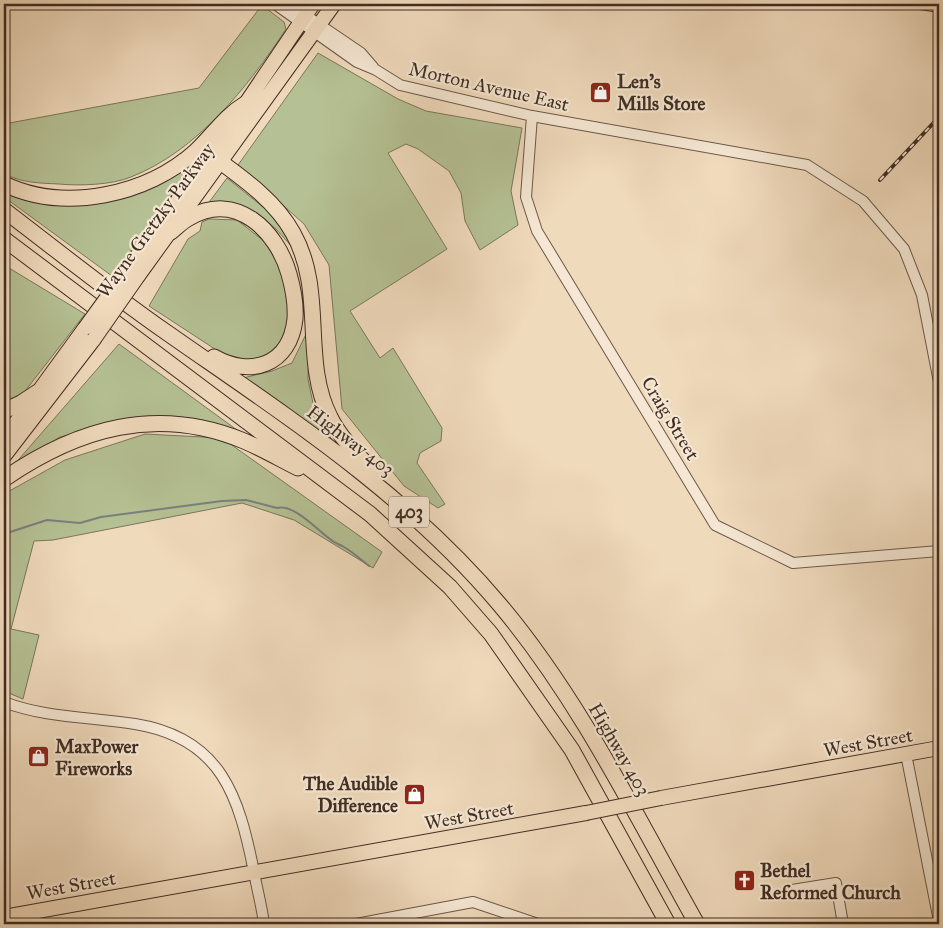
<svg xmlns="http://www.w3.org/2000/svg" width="943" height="928" viewBox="0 0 943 928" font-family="'IM FELL Great Primer',serif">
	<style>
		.green { fill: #b5c194; stroke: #7a775c }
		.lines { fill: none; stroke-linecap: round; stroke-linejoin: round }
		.stream { stroke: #7a807f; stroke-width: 2 }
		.minor-casing { stroke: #6c5849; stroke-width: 12 }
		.major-casing { stroke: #402d23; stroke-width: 16 }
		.highway-casing { stroke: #402d23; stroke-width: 17 }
		.minor { stroke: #f5e7d3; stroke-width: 10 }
		.major { stroke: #f0dabc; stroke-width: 14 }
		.highway { stroke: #f0dabc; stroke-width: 15 }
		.rail-casing { stroke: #402d23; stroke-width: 4 }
		.rail { stroke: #f5e7d3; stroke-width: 2; stroke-dasharray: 5.5; stroke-linecap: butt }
		.major-bridge-casing { stroke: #402d23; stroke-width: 16; stroke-linecap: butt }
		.major-bridge { stroke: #f0dabc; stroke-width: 14 }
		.labels { text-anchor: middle; stroke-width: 4.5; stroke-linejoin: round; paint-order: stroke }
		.shield { fill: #f5e7d3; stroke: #766558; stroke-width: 1 }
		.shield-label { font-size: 18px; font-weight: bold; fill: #402d23 }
		.poi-label { font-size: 19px; font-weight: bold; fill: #402d23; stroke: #f5e7d3; text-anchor: start }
		.street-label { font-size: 19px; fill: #402d23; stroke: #f5e7d3 }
	</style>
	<rect width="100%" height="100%" fill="#f0dabc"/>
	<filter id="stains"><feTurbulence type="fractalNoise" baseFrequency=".004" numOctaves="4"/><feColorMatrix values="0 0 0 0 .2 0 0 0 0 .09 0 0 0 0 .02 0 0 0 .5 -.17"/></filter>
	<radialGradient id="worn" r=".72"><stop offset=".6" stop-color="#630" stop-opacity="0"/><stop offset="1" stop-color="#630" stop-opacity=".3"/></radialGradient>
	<path class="green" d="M262 5 284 22 286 29C248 87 197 151 131 177 112 185 79 186 59 184 38 183 24 183 4 174V124L199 88Z
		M318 53 398 99 426 111 522 128 511 191 518 225 480 250 465 221 461 193 449 171 418 149 406 144 388 153 447 249 350 311 380 358 393 348 442 428 441 441 420 453 417 463 445 504 438 508 404 486 342 409 329 265 304 224 238 165Z
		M206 149 112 276 4 197V190L104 201Z
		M227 178 273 215 292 247 276 229 255 212 207 205Z
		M209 219 237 220 264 241 280 267 290 306 287 336 274 354 251 362 221 353 149 306 188 239 200 231 202 222Z
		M4 265 85 314 22 395 4 406Z
		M309 328 308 379 315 413 339 451 243 378 272 371 292 363Z
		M119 344 248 438 108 425 60 437 13 466Z
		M145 434 222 438 382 552 373 568 294 520 242 503 53 540 34 541 11 629 39 635 23 699 4 691V494L65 460Z"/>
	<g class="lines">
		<path class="stream" d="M4 534 47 520 80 523 101 517 222 501 246 500 277 508C295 504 317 530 330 539 334 543 339 544 344 547 353 552 361 560 369 566"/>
		<defs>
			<path id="minor" d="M275 4 357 62 376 70 400 85 532 116 807 165 863 201 904 249 922 295 939 382
				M289 4 361 53 373 67
				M532 116 526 197 537 231 715 525 793 563 939 551
				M4 702C45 718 92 717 135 724 222 738 239 797 254 872 257 889 262 907 264 924
				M906 754 939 921
				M792 890 836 883 843 924
				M356 924 473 902 538 924"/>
			<path id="major" d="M130 266 211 155 313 4
				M138 276 334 4
				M4 439 85 328
				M4 456 94 339
				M661 798 939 748
				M4 917 586 813"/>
			<path id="highway" d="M211 155C241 177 275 200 293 233 326 291 301 360 330 417 340 438 359 456 375 473
				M4 184C65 213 147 195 196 151 213 135 225 116 245 104
				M4 210C58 251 111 294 166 332 286 416 405 492 500 605 580 700 636 816 697 924
				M171 232C177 227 183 221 189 218 236 190 277 231 289 274 293 288 296 304 295 319 290 365 251 378 214 357
				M4 239 370 514 450 587 491 634 572 750 668 924
				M4 411 21 403 36 393
				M4 479C78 428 157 405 244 441 263 449 280 459 298 468"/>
		</defs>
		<use href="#minor" class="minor-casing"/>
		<use href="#major" class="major-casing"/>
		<use href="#highway" class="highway-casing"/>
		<use href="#minor" class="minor"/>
		<use href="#major" class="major"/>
		<use href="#highway" class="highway"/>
		<defs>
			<path id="rail" d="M895 4 939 11
				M880 180 939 117"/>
		</defs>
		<use href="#rail" class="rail-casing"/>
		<use href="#rail" class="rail"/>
		<defs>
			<path id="major-bridge" d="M85 328 130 266
				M94 339 138 276
				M586 813 661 798"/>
		</defs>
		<use href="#major-bridge" class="major-bridge-casing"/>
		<use href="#major-bridge" class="major-bridge"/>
	</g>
	<defs>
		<symbol id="shop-square" viewBox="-11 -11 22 22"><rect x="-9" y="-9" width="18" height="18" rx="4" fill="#8f2418" stroke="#f5e7d3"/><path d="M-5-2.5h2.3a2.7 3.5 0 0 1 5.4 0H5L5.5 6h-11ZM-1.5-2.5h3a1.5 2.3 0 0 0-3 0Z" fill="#fff"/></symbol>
		<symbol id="church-square" viewBox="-11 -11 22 22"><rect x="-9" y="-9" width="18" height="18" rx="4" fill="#8f2418" stroke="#f5e7d3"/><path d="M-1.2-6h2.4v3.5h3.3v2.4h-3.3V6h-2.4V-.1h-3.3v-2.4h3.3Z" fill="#fff"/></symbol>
	</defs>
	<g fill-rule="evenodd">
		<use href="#shop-square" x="588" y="80" width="25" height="25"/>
		<use href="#shop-square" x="26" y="744" width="25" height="25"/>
		<use href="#shop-square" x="402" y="782" width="25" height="25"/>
		<use href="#church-square" x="732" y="868" width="25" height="25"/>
	</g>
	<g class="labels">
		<rect class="shield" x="389" y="496.5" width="40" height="31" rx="4"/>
		<g class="shield-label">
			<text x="409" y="518">403</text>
		</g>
		<g class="poi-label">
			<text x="617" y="88">Len's<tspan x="617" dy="22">Mills Store</tspan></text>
			<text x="55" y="753">MaxPower<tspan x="55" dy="22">Fireworks</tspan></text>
			<text x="398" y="790" text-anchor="end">The Audible<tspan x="398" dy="22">Difference</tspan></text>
			<text x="760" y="877">Bethel<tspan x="760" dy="22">Reformed Church</tspan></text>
		</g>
		<g class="street-label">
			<text transform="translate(489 86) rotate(13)" y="7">Morton Avenue East</text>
			<text transform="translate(155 220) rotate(-54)" y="7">Wayne Gretzky Parkway</text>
			<text transform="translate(671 418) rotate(59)" y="7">Craig Street</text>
			<text transform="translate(351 440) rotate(37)" y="7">Highway 403</text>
			<text transform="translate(868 742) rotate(-10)" y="7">West Street</text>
			<text transform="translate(620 749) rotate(60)" y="7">Highway 403</text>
			<text transform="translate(469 815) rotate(-10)" y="7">West Street</text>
			<text transform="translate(71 885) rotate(-10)" y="7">West Street</text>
		</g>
	</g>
	<rect width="943" height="928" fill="none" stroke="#f0dabc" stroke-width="20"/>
	<rect x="5" y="5" width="933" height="918" fill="none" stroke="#402d23" stroke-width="2.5"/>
	<rect x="10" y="10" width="923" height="908" fill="none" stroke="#402d23"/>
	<rect width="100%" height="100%" filter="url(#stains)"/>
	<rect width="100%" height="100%" fill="url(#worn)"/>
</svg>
